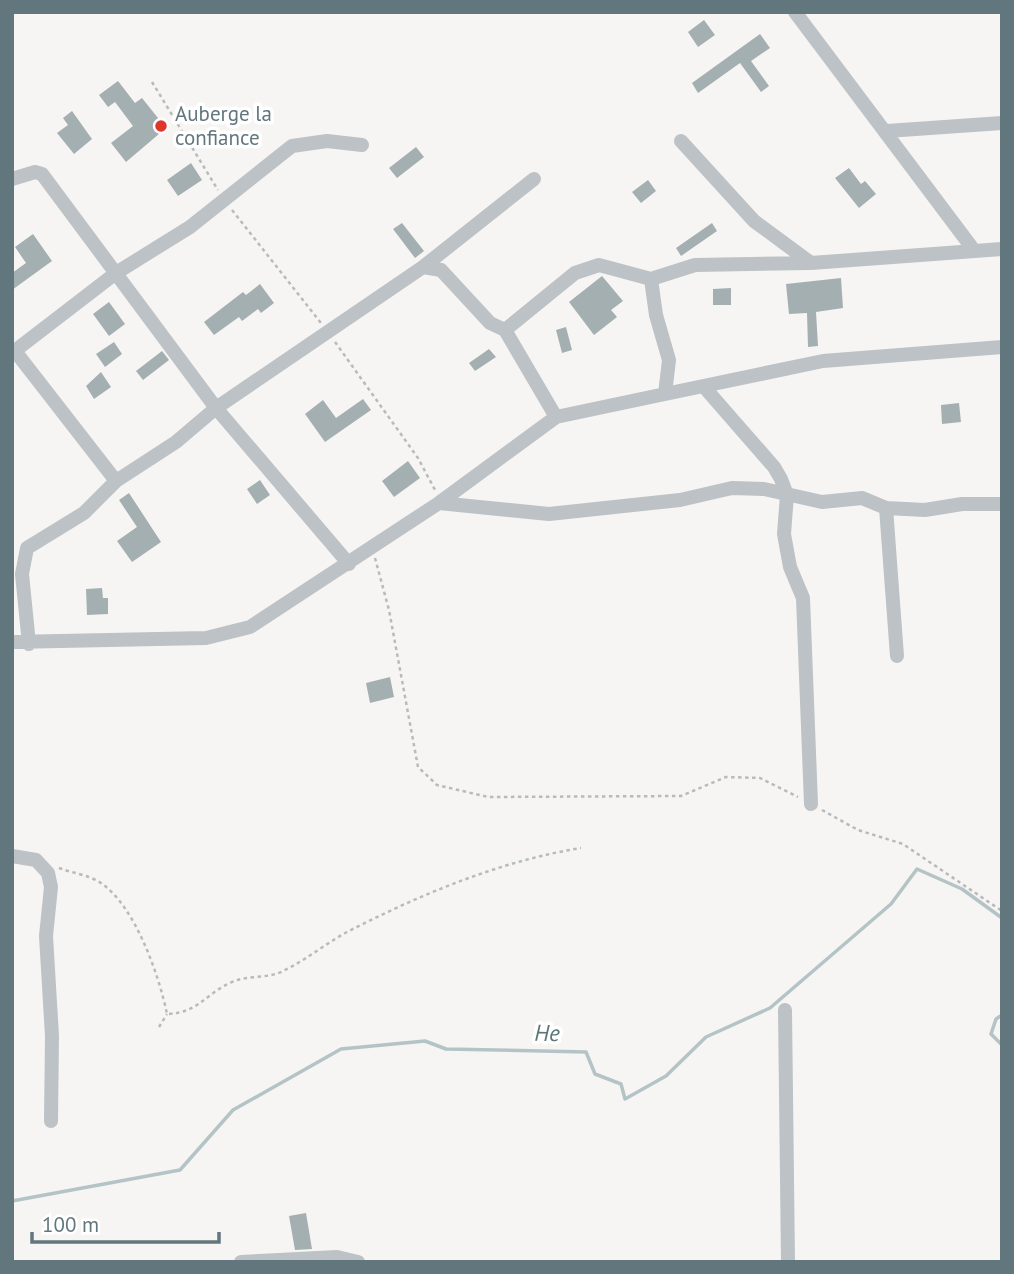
<svg xmlns="http://www.w3.org/2000/svg" width="1014" height="1274" viewBox="0 0 1014 1274" font-family="'PT Sans',sans-serif">
	<style>
		.lines { fill: none; stroke-linecap: round; stroke-linejoin: round }
		.stream { stroke: #b4c4c6; stroke-width: 3.5 }
		.building { fill: #a4afb2 }
		.path { stroke: #b7bbbd; stroke-width: 2.5; stroke-dasharray: 3.5 3.5; stroke-linecap: butt }
		.street { stroke: #bcc2c5; stroke-width: 14 }
		.poi-dot { fill: #e03529; stroke: #fff; stroke-width: 2.5 }
		.labels { text-anchor: middle; stroke-width: 7; stroke-linejoin: round; paint-order: stroke }
		.poi-label { font-size: 21px; fill: #61767d; stroke: #fff; text-anchor: start }
		.water-label { font-size: 23px; font-style: italic; fill: #5c7678; stroke: #fff }
	</style>
	<rect width="100%" height="100%" fill="#f6f5f3"/>
	<g class="lines">
		<path class="stream" d="M1002 1015 996 1019 991 1034 1002 1045
			M12 1201 180 1170 233 1110 341 1049 425 1041 446 1049 586 1052 595 1074 621 1084 625 1099 666 1076 706 1037 770 1008 891 904 917 869 962 889 1002 918"/>
	</g>
	<path class="building" d="M704 20 715 35 698 47 688 32Z
		M760 34 770 48 751 61 769 86 761 92 740 63 698 93 692 83Z
		M118 81 135 103 142 98 166 128 126 162 111 143 133 126 115 102 108 107 99 95Z
		M72 111 92 139 74 154 57 133 68 125 63 118Z
		M416 147 424 157 397 178 389 168Z
		M191 163 202 180 178 196 167 180Z
		M849 168 861 184 865 181 876 194 859 208 835 178Z
		M648 180 656 191 641 203 632 192Z
		M402 223 424 251 415 258 393 229Z
		M712 223 717 231 681 256 676 248Z
		M33 234 52 261 12 290V273L26 263 15 247Z
		M602 276 623 301 611 310 617 317 594 335 569 302Z
		M841 278 843 308 816 312 818 346 808 347 807 313 789 314 786 284Z
		M260 284 274 303 261 313 258 309 242 321 239 317 214 335 204 322 243 292 246 295Z
		M731 288V305H713V289Z
		M109 302 125 324 109 336 93 314Z
		M566 327 572 350 562 353 556 330Z
		M114 342 122 354 105 367 96 354Z
		M489 349 496 357 475 371 469 363Z
		M162 351 169 360 143 380 136 371Z
		M101 372 111 387 94 399 86 386Z
		M363 399 371 410 325 442 305 414 323 400 336 418Z
		M959 403 961 422 942 424 941 405Z
		M408 461 420 478 394 497 382 481Z
		M260 480 270 495 257 504 247 489Z
		M129 493 161 542 132 562 117 541 137 527 119 500Z
		M102 588 103 598H108V614L87 615 86 589Z
		M390 677 394 697 370 703 366 683Z
		M306 1213 312 1249 295 1250 289 1216Z"/>
	<g class="lines">
		<path class="path" d="M152 82 218 190
			M232 210 321 323
			M335 342 418 458 435 490
			M375 558 389 610 418 767 437 785 488 797 681 796 726 777 760 778 798 797
			M822 810 858 830 903 844 1002 911
			M59 868C72 873 89 875 101 883 135 906 159 975 167 1014 199 1013 206 993 232 982 247 975 268 979 283 971 306 960 325 944 347 932 419 895 500 861 581 848
			M159 1027 167 1014"/>
		<path class="street" d="M795 12 973 249
			M887 131 1002 123
			M681 141 754 221 811 263
			M12 179 35 172 42 174 216 408 349 564
			M651 279 695 265 811 263 1002 249
			M505 330 556 417
			M15 351 116 481
			M12 353 116 273 190 227 292 146 327 141 362 145
			M705 388 774 467 781 479 787 495 784 534 790 567 803 598 811 804
			M665 394 823 361 1002 347
			M439 503 549 514 680 500 732 488 764 489 822 502 862 498 886 508 925 510 962 504H1002
			M886 508 897 656
			M12 642 206 638 250 627 439 503 556 417 665 394 669 360 656 315 651 279 599 265 575 273 505 330 490 323 441 270 423 267
			M29 644 22 574 27 548 84 513 116 481 176 442 216 408 423 267 534 179
			M12 856 36 860 48 873 51 887 46 936 52 1036 51 1121
			M785 1010 788 1262
			M241 1262 337 1257 358 1262"/>
	</g>
	<circle class="poi-dot" cx="161" cy="126" r="7"/>
	<g class="labels">
		<g class="poi-label">
			<text x="175" y="121">Auberge la<tspan x="175" dy="24">confiance</tspan></text>
		</g>
		<g class="water-label">
			<text transform="translate(547 1033) rotate(1)" y="8">He</text>
		</g>
	</g>
	<rect width="1014" height="1274" fill="none" stroke="#61767d" stroke-width="28"/>
	<path d="M32 1232v10h187v-10" fill="none" stroke="#61767d" stroke-width="3.5"/>
	<text x="42" y="1232" font-size="21" fill="#61767d" stroke="#ffffff" stroke-width="5" paint-order="stroke">100 m</text>
</svg>
